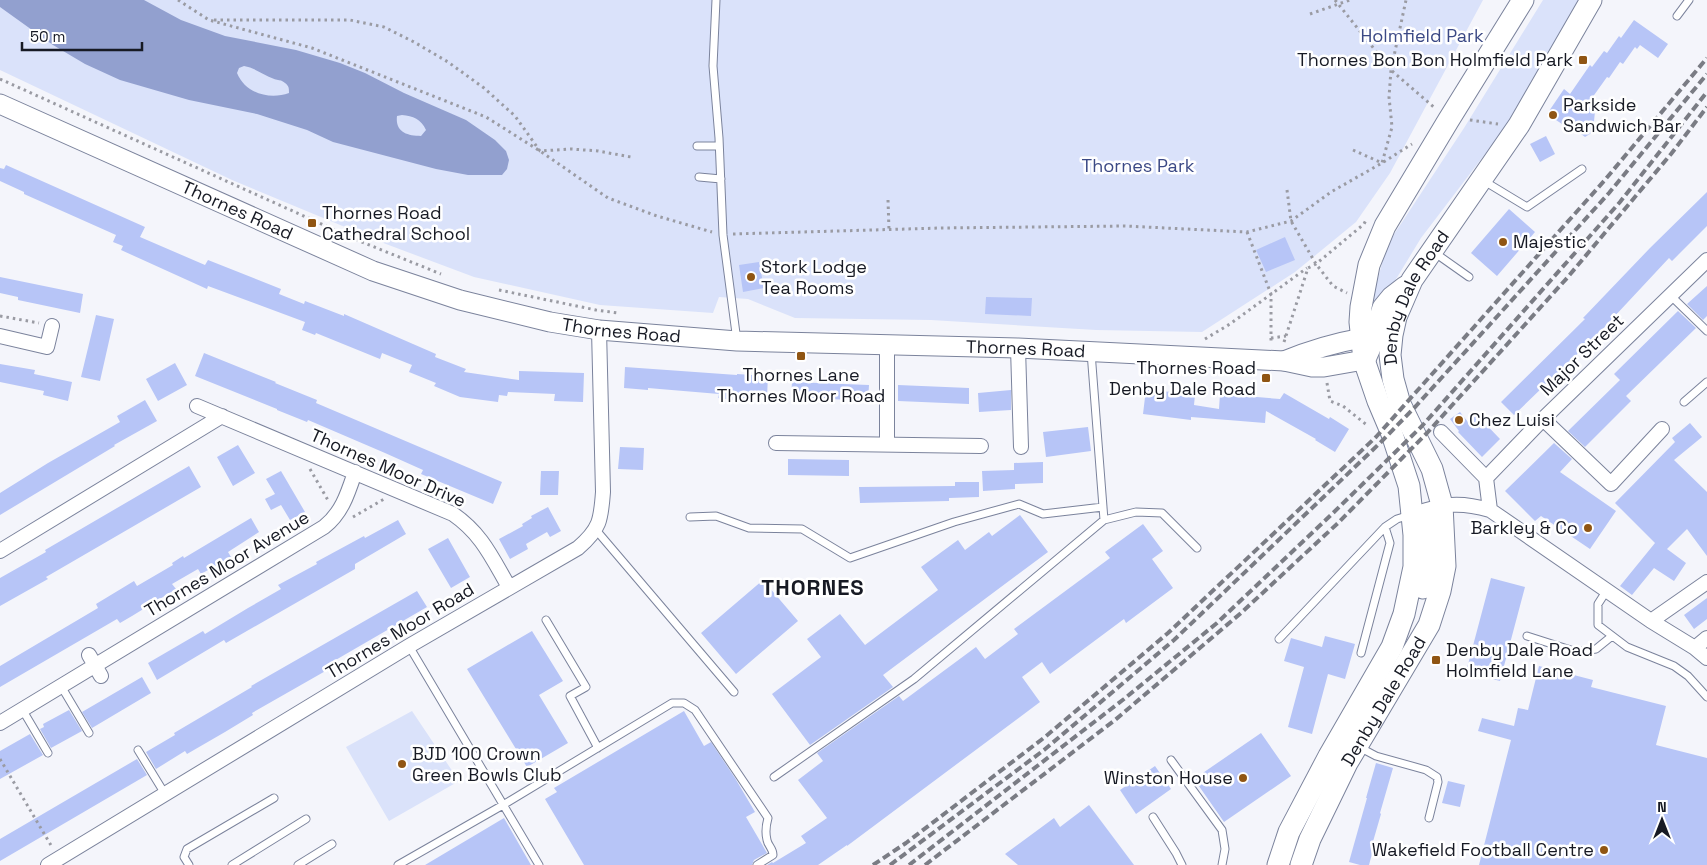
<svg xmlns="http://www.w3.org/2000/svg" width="1707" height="865" viewBox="0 0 1707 865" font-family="'Space Grotesk',sans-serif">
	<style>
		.green { fill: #dae2fa }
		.water { fill: #92a0cf; fill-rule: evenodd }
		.building { fill: #b7c5f7 }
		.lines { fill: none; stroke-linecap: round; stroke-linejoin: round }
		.service-casing { stroke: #7b839c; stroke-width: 9 }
		.minor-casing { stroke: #7b839c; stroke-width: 16 }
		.secondary-casing { stroke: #7b839c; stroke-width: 21 }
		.primary-casing { stroke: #7b839c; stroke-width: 23 }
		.path { stroke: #9a9ba3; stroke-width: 3; stroke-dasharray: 2.5 4; stroke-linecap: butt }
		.service { stroke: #fff; stroke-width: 7 }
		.minor { stroke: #fff; stroke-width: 14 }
		.secondary { stroke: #fff; stroke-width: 19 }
		.primary { stroke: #fff; stroke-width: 21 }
		.rail { stroke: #7a7c84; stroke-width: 4; stroke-dasharray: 8 4; stroke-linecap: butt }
		.poi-dot { fill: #905513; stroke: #fff; stroke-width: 2 }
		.labels { text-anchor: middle; stroke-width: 5; stroke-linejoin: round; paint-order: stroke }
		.park-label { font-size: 18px; fill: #3b4985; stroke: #fff }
		.poi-label { font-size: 18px; fill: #171a24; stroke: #fff; text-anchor: start }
		.street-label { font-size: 18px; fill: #171a24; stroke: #fff }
		.district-label { font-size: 22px; font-weight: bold; letter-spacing: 1px; fill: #171a24; stroke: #fff }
	</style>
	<rect width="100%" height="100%" fill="#f4f5fb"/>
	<path class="green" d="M0 0H1483L1390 173 1356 222 1295 272 1202 332 1096 330 931 320 795 318 748 299 719 297 713 313 600 305 474 277 386 244 232 180 0 70Z
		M1543 0H1581L1566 28 1501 133 1421 238 1373 317V297L1387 245 1464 128Z
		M412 711 459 781 389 821 346 747Z"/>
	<path class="water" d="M0 0H144L181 20 225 36 296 50 340 63 365 73 404 93 466 120 495 140 506 151 509 160 507 169 502 175H468L436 169 333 142 307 130 257 114 189 100 120 80 85 64 53 45 0 7ZM244 66C256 68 266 77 278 80 282 81 281 80 285 83 289 86 289 88 289 93 269 100 245 93 237 73L239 68ZM402 115C413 116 421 119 426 130L421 136C407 136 395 132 397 116Z"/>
	<path class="building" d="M1634 20 1668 44 1658 58 1640 45 1637 49 1635 47 1623 64 1620 62 1609 78 1607 77 1587 105 1595 111 1593 132 1585 137 1564 121 1562 124 1547 114 1564 89 1570 94 1590 65 1592 67 1604 51 1607 53 1619 36 1621 38Z
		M1546 136 1555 154 1540 162 1530 144Z
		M6 165 145 227 140 237 205 265 208 260 281 289 279 294 304 304 305 301 344 316V314L436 354 435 357 466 369 464 372 519 380V371L584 373 583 402 554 401 555 394 508 392 507 396 499 395 498 402 460 397 434 386 436 383 409 372 412 365 382 353 380 359 316 333 315 335 302 330 305 322 208 286 207 289 121 250 123 246 113 242 116 235 24 194V192L0 181V168L4 169Z
		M1707 192V226L1672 261 1669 258 1599 333 1514 415 1501 402 1585 319 1583 318 1650 248Z
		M1509 209 1535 232 1497 276 1471 253Z
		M1285 237 1295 260 1266 272 1256 250Z
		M759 262 764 288 743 292 739 265Z
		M0 277 83 294 80 313 18 300V297L0 293Z
		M1707 286V316L1703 320 1687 304Z
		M986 297 1032 298 1031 316 985 314Z
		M1678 311 1696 328 1626 396 1631 401 1585 447 1568 431 1620 380 1614 374Z
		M96 315 114 319 100 381 81 377Z
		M204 353 276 382 275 383 317 400 316 403 502 482 493 504 421 474 423 470 385 453 308 420 307 422 277 410V409L195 376Z
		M175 363 187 385 158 401 146 379Z
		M0 364 35 370 34 374 72 382 68 401 43 395 44 391 0 382Z
		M625 367 737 375V374L768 376 767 397 748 396 747 402 718 398 719 394 648 388V390L624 388Z
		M792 382 869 385 868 401 791 397Z
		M898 385 969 388V404L898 401Z
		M1146 389 1195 395 1194 405 1219 409 1220 394 1280 399 1284 393 1329 419 1330 417 1349 429 1335 452 1315 440 1316 439 1266 411 1265 423 1191 417V420L1143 414Z
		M1011 390V410L979 412 978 393Z
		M145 400 157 421 114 445 115 446 0 515V493L48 463 120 422 117 416Z
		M1460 412 1468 422 1476 414 1500 439 1482 457 1458 432 1459 431 1450 419Z
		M1690 423 1702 437 1674 460 1707 492V556L1687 529 1667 549 1686 563 1674 581 1654 568 1632 595 1620 586 1655 543 1615 503 1675 442 1672 438Z
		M1088 427 1091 451 1046 457 1043 432Z
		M1554 443 1572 459 1560 472 1616 511 1590 549 1541 516 1535 521 1505 491Z
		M238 445 255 473 233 486 217 457Z
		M620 447 644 448 643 470 618 469Z
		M788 459 849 460V476L788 475Z
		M1043 462V483L1015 484V489L983 491 982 471 1014 470V463Z
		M189 466 201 487 46 577 48 579 0 606V578L46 552 45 550Z
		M281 471 305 512 290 520 281 505 271 510 265 499 275 494 266 479Z
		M541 471H559L558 495H540Z
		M955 482H979V497L949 498V501L860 503 859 487 955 486Z
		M548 507 561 531 550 537 547 532 526 544 528 549 510 559 499 539 523 526 522 524 532 518 531 516Z
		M1020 515 1048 552 883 675 893 687 810 745 772 694 821 657 807 639 840 614 865 645 938 590 921 567 958 540 965 550 989 532 992 536Z
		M251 518 259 532 228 552 231 557 201 574 198 569 172 584 176 589 132 616 120 623 117 619 0 687V666L98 608 96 604 134 581 137 586 173 565 172 563 183 556 184 558Z
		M398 520 406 534 355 564V569L226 643 224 640 157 680 148 663 203 631 205 634 248 608 281 589 278 585 317 564 316 562 364 536 365 538Z
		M1143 524 1163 551 1152 559 1173 588 1126 623 1124 619 1050 674 1042 662 1022 677 1040 702 847 846V845L818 865H767L772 862 773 863 806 843 801 836 827 818 798 780 823 761 817 753 899 696 903 701 976 647 985 659 1018 634 1014 629 1110 558 1105 552Z
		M448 538 470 577 451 588 428 549Z
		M1491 578 1525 587 1500 681 1466 672Z
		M763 580 798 621 736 674 701 633Z
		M417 591 427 607 327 665 329 669 252 713 253 715 225 732 187 754 185 751 156 769 146 752 175 735 174 733 252 687 251 686Z
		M1707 598V619L1694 629 1684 615Z
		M532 631 563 681 539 695 568 743 527 767 467 669Z
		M1325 636 1355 644 1345 679 1328 674 1312 734 1288 727 1304 667 1284 661 1291 638 1322 647Z
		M1539 666 1593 680 1591 687 1666 706 1656 745 1707 758V865H1479L1511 740 1478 731 1482 718 1514 726 1518 708 1528 710Z
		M142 677 151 693 92 728 82 712Z
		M69 710 82 731 51 748 40 729 44 727 43 724Z
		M684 711 704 746 711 742 735 778 755 812 746 817 767 853 754 860 752 865H584L545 799 557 792 554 788Z
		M1261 733 1291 776 1224 822 1194 779Z
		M30 734 43 755 0 779V751Z
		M137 759 147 775 0 861V839Z
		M1376 763 1393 768 1380 813 1381 814 1372 845 1374 846 1369 865H1360L1349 862 1367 798H1366Z
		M1155 766 1171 789 1136 814 1120 790Z
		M1448 781 1465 785 1460 807 1442 803Z
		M1089 805 1134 865H1018L1005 854 1054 818 1060 827Z
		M504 818 531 865H425Z"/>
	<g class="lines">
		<defs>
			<path id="service" d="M716 0 713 66 719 138 723 235 737 341
				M1677 16 1689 0
				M697 146H719
				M699 177 721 179
				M1484 181 1527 207 1582 169
				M1435 253 1469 277
				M1670 295 1707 331
				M1091 352 1104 520
				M1684 402 1707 382
				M690 517 716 516 749 528 802 529 850 558 954 522 1019 504 1043 514 1103 507
				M596 530 734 692
				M1607 590 1598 604V625L1627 647 1674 666 1688 676 1707 697
				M546 620 586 687 570 696 598 748
				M1527 636 1577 652 1596 649 1612 636
				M1279 639 1385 527 1397 519 1410 515
				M409 646 539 865
				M1361 653 1390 543 1385 527
				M61 686 89 733
				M22 709 48 753
				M1359 747 1376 756 1426 770 1437 777 1438 782 1429 818
				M138 750 165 794
				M1171 760 1222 830 1225 849 1222 865
				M774 777 914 679 1104 520 1136 512 1162 513 1197 548
				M1153 817 1176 853 1182 865
				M189 865 184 857 187 849 274 798
				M232 865 306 819
				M298 865 332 844
				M398 865 503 805 672 703H684L695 710 768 818C766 825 765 832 767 840 768 846 773 848 773 855L757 865"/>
			<path id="minor" d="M0 336 47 347 52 326
				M1018 348 1021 447
				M197 406 453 514C482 534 492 558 509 587
				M1543 419 1611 484 1662 429
				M1441 432 1486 478
				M776 443 981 446
				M887 444V344
				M1490 510 1486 478 1543 419 1707 260
				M1413 514C1444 504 1458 501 1490 510L1651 621 1695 648 1707 658
				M0 551 222 416
				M1651 621 1707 582
				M1695 648 1707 638
				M89 655 101 676
				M0 723 324 527C342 513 348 493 355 472
				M48 865 409 646 578 548C600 529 601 520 603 492L599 330"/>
			<g id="secondary">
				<path id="s1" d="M0 104 373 271 460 300 550 322 599 330 737 341 1018 348 1284 361 1312 367H1324L1364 360"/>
				<path d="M1284 361C1310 350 1334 343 1362 338"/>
			</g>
			<g id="primary">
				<path d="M1365 359 1372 343 1383 308 1392 297 1405 287"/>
				<path d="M1423 588 1430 552V525L1434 515"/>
				<path d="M1278 865 1289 832 1329 756 1392 647 1404 614 1414 567V535L1409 486 1392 434 1378 401 1364 360 1360 322 1361 307 1369 265 1385 226 1448 121 1523 0"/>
				<path id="s2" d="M1301 865 1310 839 1347 763 1429 625 1440 591 1445 566 1442 505 1432 469 1400 404 1393 379 1390 355 1392 335 1396 317 1412 280 1519 125 1591 0"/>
			</g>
		</defs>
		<use href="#service" class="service-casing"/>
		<use href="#minor" class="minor-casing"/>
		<use href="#secondary" class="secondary-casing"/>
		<use href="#primary" class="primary-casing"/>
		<path class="path" d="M178 0 209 20 312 48 486 117 540 151 608 198 657 216 712 232
			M1335 0 1391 70 1436 109
			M1310 14 1350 0
			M214 20H350L384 27 414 42 448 62 484 88 515 116 540 151 571 149 598 151 631 157
			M0 79 357 240 441 274
			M1470 120 1498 124
			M1353 150 1382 163 1392 127 1389 97 1391 70 1406 0
			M1287 190 1291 221 1316 264 1333 286 1347 293
			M888 200 889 230
			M1247 232 1271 294V342
			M733 234 941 228 1125 226 1247 232 1291 221 1331 192 1382 163 1412 144
			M499 290 596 310 618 313
			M0 316 39 323
			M1271 338 1286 336
			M1205 339 1230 324 1307 268
			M1284 342 1308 268 1316 264 1364 224 1366 220
			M1327 383 1330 401 1343 406 1368 426
			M310 469 329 502
			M353 517 384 499
			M0 759 52 847"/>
		<use href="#service" class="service"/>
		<use href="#minor" class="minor"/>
		<use href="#secondary" class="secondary"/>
		<use href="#primary" class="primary"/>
		<path class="rail" d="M873 865 906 843 1045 737 1168 633 1376 437 1604 181 1707 58
			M890 865 1044 750 1174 640 1381 442 1416 406 1609 193 1707 74
			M909 865 1124 699 1217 623 1332 514 1422 426 1620 202 1707 92
			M925 865 1115 720 1241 613 1338 523 1427 433 1567 278 1671 154 1707 107"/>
	</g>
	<g class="poi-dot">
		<rect x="1578" y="55" width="10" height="10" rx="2.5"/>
		<circle cx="1553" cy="115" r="5"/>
		<rect x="307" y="218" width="10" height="10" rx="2.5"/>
		<circle cx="1503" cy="242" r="5"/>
		<circle cx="751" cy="277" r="5"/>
		<rect x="796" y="351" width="10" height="10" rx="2.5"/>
		<rect x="1261" y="373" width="10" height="10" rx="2.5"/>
		<circle cx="1459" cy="420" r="5"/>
		<circle cx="1588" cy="528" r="5"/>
		<rect x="1431" y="655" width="10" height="10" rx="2.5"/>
		<circle cx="402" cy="764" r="5"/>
		<circle cx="1243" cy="778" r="5"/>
		<circle cx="1604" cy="850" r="5"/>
	</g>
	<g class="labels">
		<g class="park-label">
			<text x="1422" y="42">Holmfield Park</text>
			<text x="1138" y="172">Thornes Park</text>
		</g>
		<g class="poi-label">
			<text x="1573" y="66" text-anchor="end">Thornes Bon Bon Holmfield Park</text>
			<text x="1563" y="111">Parkside<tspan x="1563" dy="21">Sandwich Bar</tspan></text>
			<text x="322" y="219">Thornes Road<tspan x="322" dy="21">Cathedral School</tspan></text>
			<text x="1513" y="248">Majestic</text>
			<text x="761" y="273">Stork Lodge<tspan x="761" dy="21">Tea Rooms</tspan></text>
			<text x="1256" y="374" text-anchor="end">Thornes Road<tspan x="1256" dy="21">Denby Dale Road</tspan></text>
			<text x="801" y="381" text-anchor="middle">Thornes Lane<tspan x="801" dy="21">Thornes Moor Road</tspan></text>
			<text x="1469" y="426">Chez Luisi</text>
			<text x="1578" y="534" text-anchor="end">Barkley &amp; Co</text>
			<text x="1446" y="656">Denby Dale Road<tspan x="1446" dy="21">Holmfield Lane</tspan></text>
			<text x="412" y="760">BJD 100 Crown<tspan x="412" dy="21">Green Bowls Club</tspan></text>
			<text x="1233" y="784" text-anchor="end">Winston House</text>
			<text x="1594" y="856" text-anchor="end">Wakefield Football Centre</text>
		</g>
		<g class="street-label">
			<text dy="6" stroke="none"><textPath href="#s1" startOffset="260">Thornes Road</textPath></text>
			<text dy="6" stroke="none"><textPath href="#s2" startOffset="618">Denby Dale Road</textPath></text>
			<text dy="6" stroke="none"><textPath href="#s1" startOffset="665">Thornes Road</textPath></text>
			<text dy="6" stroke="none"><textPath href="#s1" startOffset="1070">Thornes Road</textPath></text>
			<text transform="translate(1582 355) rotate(-44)" y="6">Major Street</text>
			<text transform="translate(388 468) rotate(24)" y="6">Thornes Moor Drive</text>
			<text transform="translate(227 564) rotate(-31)" y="6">Thornes Moor Avenue</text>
			<text transform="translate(400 631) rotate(-31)" y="6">Thornes Moor Road</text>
			<text dy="6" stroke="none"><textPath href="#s2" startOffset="184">Denby Dale Road</textPath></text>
		</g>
		<g class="district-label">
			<text x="813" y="595">THORNES</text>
		</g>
	</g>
	<g transform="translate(1662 820)" stroke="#ffffff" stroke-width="4" paint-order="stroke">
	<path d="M0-4L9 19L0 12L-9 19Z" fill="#171a24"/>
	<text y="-8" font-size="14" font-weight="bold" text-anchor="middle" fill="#171a24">N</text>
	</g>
	<path d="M22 42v8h120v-8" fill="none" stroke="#171a24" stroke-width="2.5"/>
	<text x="30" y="42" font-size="15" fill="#171a24" stroke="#ffffff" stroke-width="4" paint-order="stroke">50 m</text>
</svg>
